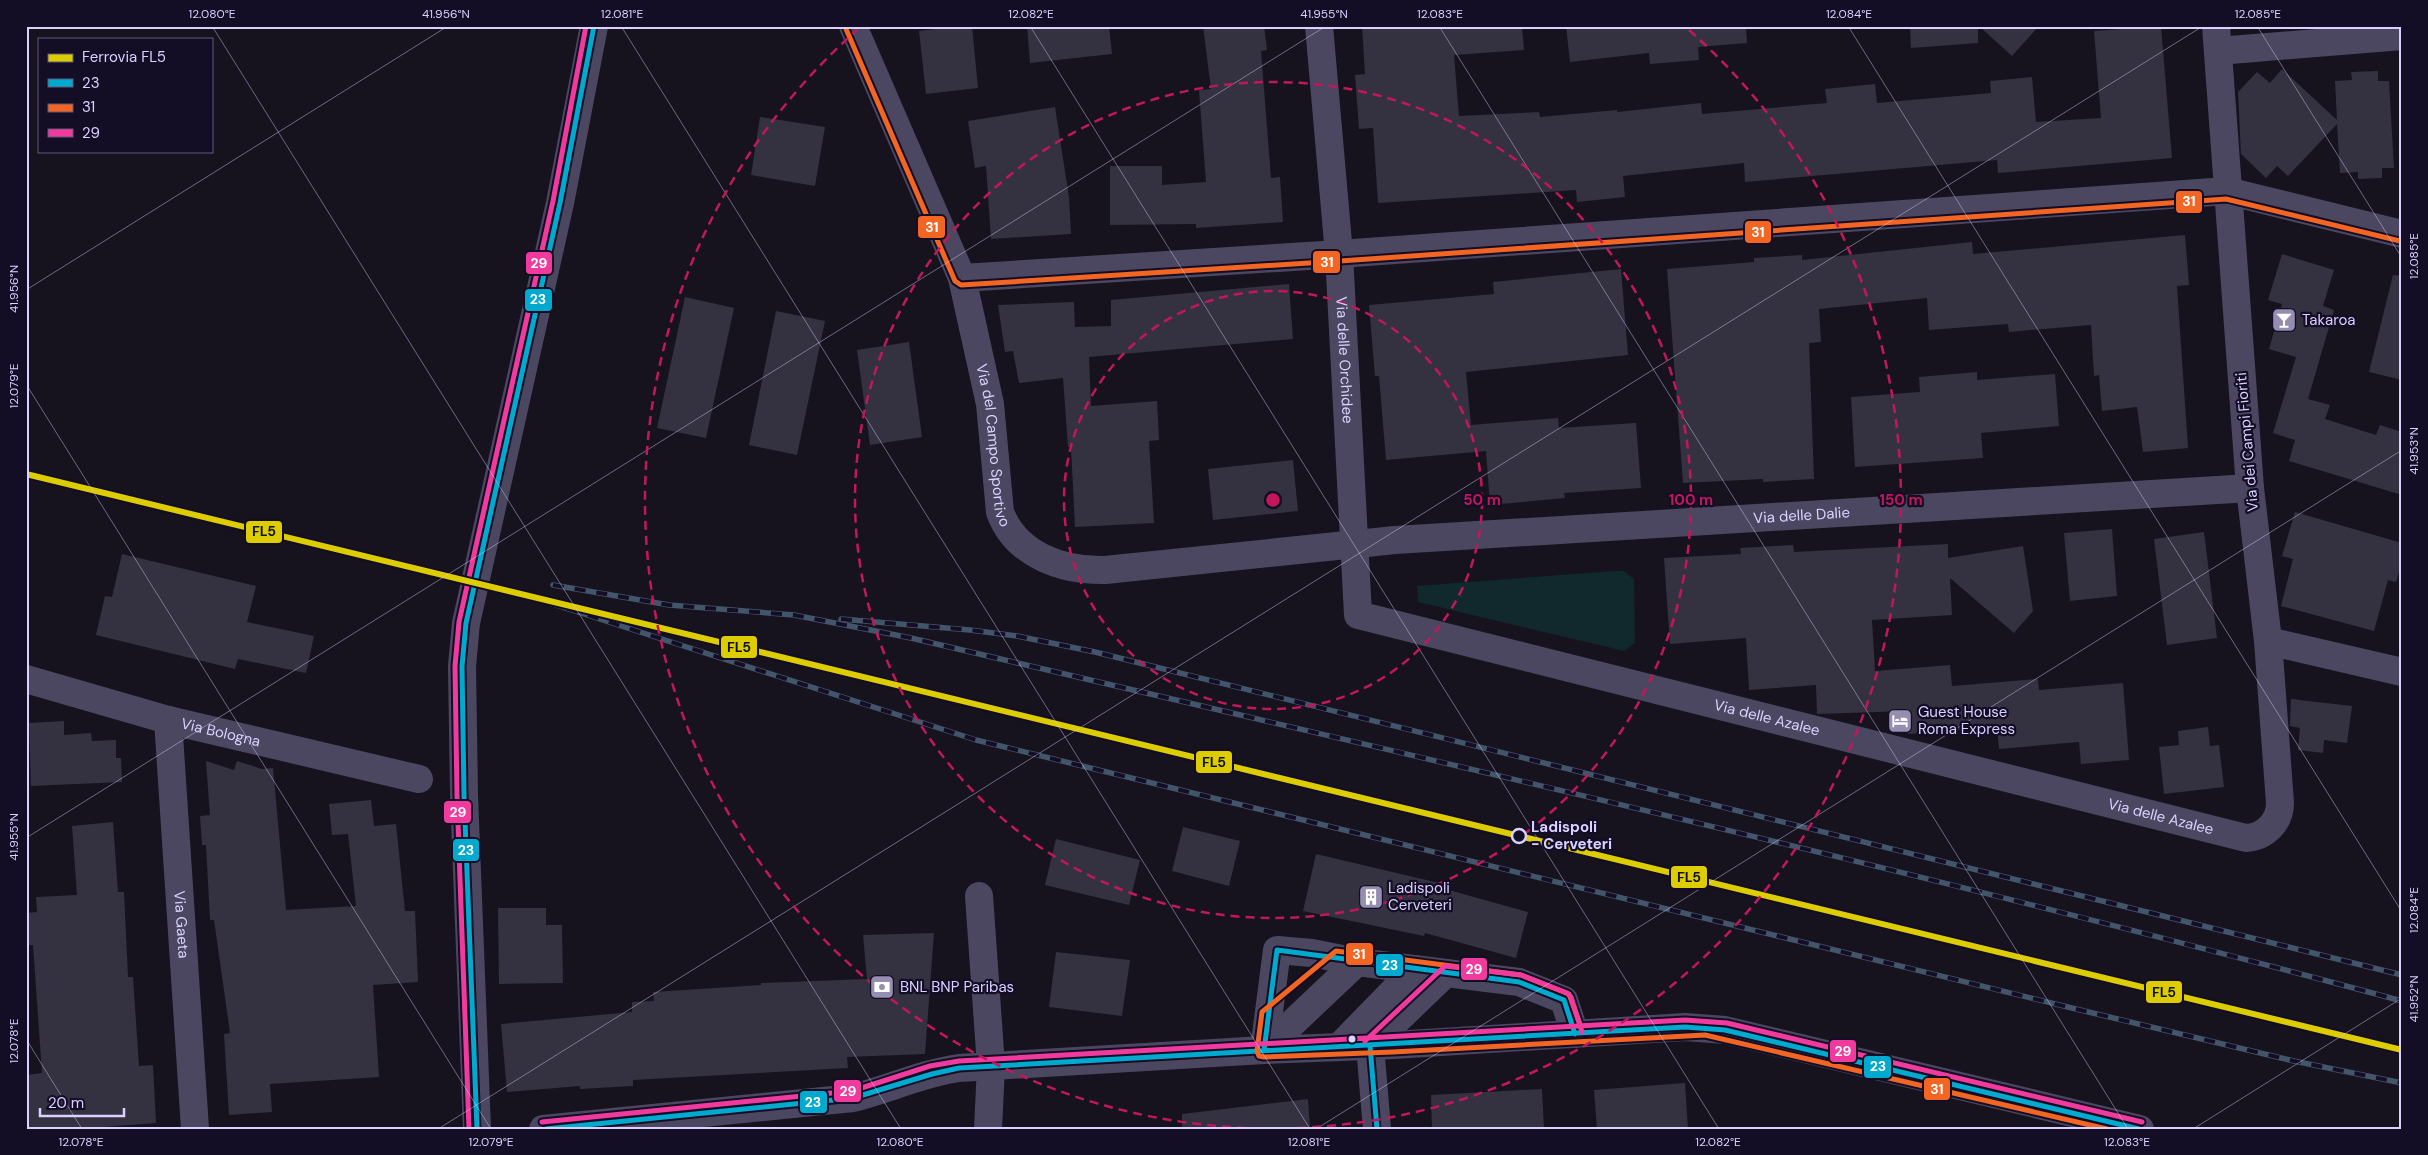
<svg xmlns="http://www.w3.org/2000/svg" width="2428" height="1155" viewBox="0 0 2428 1155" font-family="'DM Sans',sans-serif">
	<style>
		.green { fill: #11292d }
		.building { fill: #343141 }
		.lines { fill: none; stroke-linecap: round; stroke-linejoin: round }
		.minor { stroke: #4b4760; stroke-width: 28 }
		.rail-casing { stroke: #43556a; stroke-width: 5.5 }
		.rail { stroke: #130d25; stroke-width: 4; stroke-dasharray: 11; stroke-linecap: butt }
		.bus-1-casing { stroke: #130d25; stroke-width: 9 }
		.bus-2-casing { stroke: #130d25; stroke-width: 9 }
		.bus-3-casing { stroke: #130d25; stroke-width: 9 }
		.bus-1 { stroke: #00a9ce; stroke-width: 5 }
		.bus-2 { stroke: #f26522; stroke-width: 5 }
		.bus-3 { stroke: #f13a9d; stroke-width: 5 }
		.rail-1-casing { stroke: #130d25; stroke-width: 10 }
		.rail-1 { stroke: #dccc00; stroke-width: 6 }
		.ticks { fill: none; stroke: #dad1ff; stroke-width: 1; stroke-opacity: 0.45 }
		.ring { fill: none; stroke: #c2185b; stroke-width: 2.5; stroke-dasharray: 9 6 }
		.stop-dot { fill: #130d25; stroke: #dad1ff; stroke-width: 2.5 }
		.bus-dot { fill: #dad1ff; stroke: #130d25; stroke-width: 2 }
		.labels { text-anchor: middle; stroke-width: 4.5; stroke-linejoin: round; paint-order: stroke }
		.poi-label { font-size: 15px; fill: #dad1ff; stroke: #130d25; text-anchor: start }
		.street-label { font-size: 15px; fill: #dad1ff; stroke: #130d25 }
		.stop-label { font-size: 15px; font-weight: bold; fill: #dad1ff; stroke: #130d25; text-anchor: start }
		.centre { fill: #c2185b; stroke: #130d25; stroke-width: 2.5 }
		.ring-label { font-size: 15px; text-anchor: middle; font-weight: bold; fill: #c2185b; stroke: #130d25; stroke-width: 4.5; stroke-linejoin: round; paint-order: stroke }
		.line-badge { stroke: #130d25; stroke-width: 2 }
		.badge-label { font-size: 14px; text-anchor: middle; font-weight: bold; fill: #fff }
		.pale-badge-label { font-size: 14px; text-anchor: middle; font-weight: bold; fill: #111 }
		.neatline { fill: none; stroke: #dad1ff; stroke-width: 2 }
		.ticks-label { font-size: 12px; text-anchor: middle; fill: #dad1ff }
	</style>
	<rect width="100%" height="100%" fill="#16131f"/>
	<path class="green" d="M1614 571H1624L1634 579 1635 643 1624 651 1418 602 1417 586Z"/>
	<path class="building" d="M959 26H972L978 88 926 94 919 31Z
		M1027 26H1109L1112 54 1030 63Z
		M1203 26H1264L1267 50 1261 51 1271 178 1280 177 1283 222 1196 228V224L1110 225V166H1162V185L1206 182 1199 90 1211 89Z
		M1362 26H1522L1524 50 1454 55 1459 116 1539 112 1540 117 1617 110V112L1701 103 1702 114 1827 103 1825 89 1875 84 1877 103 1991 93 1990 81 2032 77 2036 122 2101 118 2094 31 2161 26 2172 158 1998 173 1997 160 1745 182 1744 163 1623 176 1625 197 1577 202 1576 190 1378 203 1373 128 1359 129 1355 75 1365 74Z
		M1566 26H1746L1747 43 1698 47 1699 60 1650 64 1649 53 1570 62Z
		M1910 26H1978V43L1911 48Z
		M1979 26H2039L2012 56Z
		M2282 69 2337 120 2335 81 2352 80 2351 72 2378 71V81H2389L2394 168H2382V178L2358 179V172L2340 173 2337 124 2288 176 2277 166 2266 178 2241 154 2238 92 2257 72 2270 83Z
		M1055 107 1069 197 1071 234 991 239 986 166 975 168 968 121Z
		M760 117 825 127 815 186 751 175Z
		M2185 235 2189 285 2177 286 2188 448 2143 452 2137 407 2102 411 2099 375 2094 376 2091 325 2009 332 2008 324 1929 330 1927 298 1819 309 1821 342 1809 343 1814 479 1763 482V479L1683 483 1667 269 1754 262V258L1802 255V260L1972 242 1973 254Z
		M2282 254 2334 270 2323 306 2334 310 2308 399 2330 405 2325 419 2376 435 2380 425 2402 432V495L2289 461 2295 440 2273 433 2296 357 2269 349 2282 304 2268 300Z
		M1621 269 1628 355 1466 372 1471 425 1558 418 1559 428 1636 423 1641 488 1564 493 1565 498 1490 505 1486 451 1386 460 1379 376H1375L1369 305 1494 294 1493 282Z
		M2393 275 2402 276V380L2369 372Z
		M1289 284 1293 339 1089 357 1091 406 1157 401 1159 440 1149 441 1154 523 1075 527 1071 447H1068L1063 378 1019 383 1013 351 1005 352 998 305 1074 302 1075 327 1111 326V300Z
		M685 297 734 308 706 438 657 428Z
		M776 311 825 321 797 455 749 445Z
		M909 342 922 437 870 445 857 350Z
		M1977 372V380L2055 374 2059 426 1981 433 1983 458 1855 467 1851 397 1920 392 1919 377Z
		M1293 460 1298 511 1213 520 1208 469Z
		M2295 512 2402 543V562L2396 582 2388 580 2374 631 2281 606 2293 559 2282 556Z
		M2112 529 2117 596 2070 601 2064 533Z
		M2204 532 2217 638 2167 645 2154 539Z
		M1948 544V558L2023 546 2033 611 2014 633 1950 578 1952 615 1872 620 1875 671 1950 665 1952 686 2038 679 2039 690 2123 683 2129 760 2081 764 2079 742 1999 749 1997 727 1908 734 1906 711 1817 714 1816 685 1749 690 1746 638 1670 644 1664 558 1741 554 1740 548 1793 545 1794 552Z
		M122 554 256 586 247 622 314 636 306 673 238 659 235 669 96 635 105 596 112 597Z
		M2291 699 2352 706 2347 743 2324 740 2323 753 2298 750 2300 728 2290 726Z
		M64 721V735L91 733 92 741 116 740V758H121L122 782 31 786 29 723Z
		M2208 727 2210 746 2219 745 2224 787 2164 794 2159 747 2179 745 2178 731Z
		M206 761 234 770 237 761 262 769 273 768 286 910 356 906 348 834 332 835 329 804 371 800 374 826 396 824 405 911H415L418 982 373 985 379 1077 270 1084 272 1112 229 1115 224 1034 230 1033 214 920H210L206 845H202L200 816 210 815Z
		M113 822 118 892H124L128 977H133L139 1066 153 1065 156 1123 77 1129H26V1075L42 1073 33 945H27L26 913 37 912 36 897 77 895 72 826Z
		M1183 827 1240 841 1229 886 1172 871Z
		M1056 839 1140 860 1129 905 1045 885Z
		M1316 854 1439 883 1438 887 1528 912 1516 958 1425 933 1424 936 1303 911Z
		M498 908H546V925H562L563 983 499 984Z
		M934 933 925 1054 847 1057 848 1068 633 1080V1086L580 1089V1086L507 1092 501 1024 632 1012V1002L654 1001 653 992 761 985V983L867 979 863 935Z
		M1056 952 1130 960 1122 1016 1049 1007Z
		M1685 1083 1688 1129H1597L1594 1090Z
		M1542 1089 1544 1129H1432L1431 1095Z
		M1308 1099 1310 1129H1182V1114Z"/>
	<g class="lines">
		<g class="minor">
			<path id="s1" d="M853 26 962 278 990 404 1000 512C1016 555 1062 571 1105 570L1395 540 2250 488"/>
			<path id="s2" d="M1319 26 1339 254 1358 615 2246 838C2265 837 2280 822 2280 803L2268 641 2250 488 2216 26"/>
			<path d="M2218 51 2402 36"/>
			<path d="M962 278 1339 254 2227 191 2402 234"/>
			<path d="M2268 641 2402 672"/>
			<path id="s3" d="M26 679 168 720 419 779"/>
			<path id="s4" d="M168 720 195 1129"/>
			<path d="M979 896 991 1066 988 1129"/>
			<path d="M1370 1046 1446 973"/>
			<path d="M1370 1046 1377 1129"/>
			<path d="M1339 1047 1415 969"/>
			<path d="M1264 1050 1277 950 1312 953 1357 962 1519 982 1564 1000 1575 1034"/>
			<path d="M1264 1050 1357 962"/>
			<path d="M477 1129 464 795 462 666 466 623 560 203 594 26"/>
			<path d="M543 1129 853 1098C889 1089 923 1073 959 1068L1264 1050 1393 1045 1685 1027 1725 1030 2140 1129"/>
		</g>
		<defs>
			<path id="rail" d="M553 585 669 605 794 615 911 638C1409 755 1908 868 2402 1001
				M525 595 976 740 2080 1010 2294 1061 2402 1083
				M841 619 970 630 1017 636 1095 652 2402 975"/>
		</defs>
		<use href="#rail" class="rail-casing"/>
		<use href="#rail" class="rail"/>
		<defs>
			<path id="bus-1" d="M1370 1046 1377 1129
				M1264 1050 1277 950 1519 982 1564 1000 1575 1034
				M477 1129 464 795 462 666 466 623 560 203 594 26
				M546 1129 853 1098 932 1074 959 1068 1685 1027 1725 1030 2139 1129"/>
			<path id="bus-2" d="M846 29 955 281 961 285 1340 261 2226 199 2400 241
				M1581 1027 1569 994 1521 975 1336 951 1262 1012 1257 1051 1259 1056 1264 1057 1393 1052 1705 1035 2107 1129"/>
			<path id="bus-3" d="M1365 1041 1445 966 1521 975 1567 993 1571 997 1582 1032
				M542 1122 852 1091 930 1066 959 1061 1685 1020 1727 1023 2142 1122
				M469 1129 457 795 455 666 459 622 553 201 586 26"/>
		</defs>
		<use href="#bus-1" class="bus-1-casing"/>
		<use href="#bus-2" class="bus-2-casing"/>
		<use href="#bus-3" class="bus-3-casing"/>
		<use href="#bus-1" class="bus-1"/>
		<use href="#bus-2" class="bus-2"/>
		<use href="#bus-3" class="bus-3"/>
		<defs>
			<path id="rail-1" d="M26 474 2402 1050"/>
		</defs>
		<use href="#rail-1" class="rail-1-casing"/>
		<use href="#rail-1" class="rail-1"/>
	</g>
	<path class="ticks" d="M212 26 901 1129M621 26 1310 1129M1030 26 1719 1129M1439 26 2128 1129M1848 26 2402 912M2257 26 2402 258M26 290 448 26M26 384 491 1129M26 838 1326 26M26 1039 82 1129M438 1129 2203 26M1316 1129 2402 450M2193 1129 2402 998"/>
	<g class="ring">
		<circle cx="1273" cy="500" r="209"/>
		<circle cx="1273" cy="500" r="418"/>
		<path d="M1689 30A628 628 0 1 1 857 30"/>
	</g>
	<defs>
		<symbol id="bar-square" viewBox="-11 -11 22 22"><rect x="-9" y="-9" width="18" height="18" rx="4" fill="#958eb1" stroke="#130d25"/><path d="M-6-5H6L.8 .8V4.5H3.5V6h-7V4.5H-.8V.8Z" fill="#fff"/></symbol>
		<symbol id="hotel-square" viewBox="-11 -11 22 22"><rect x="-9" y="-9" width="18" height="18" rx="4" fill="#958eb1" stroke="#130d25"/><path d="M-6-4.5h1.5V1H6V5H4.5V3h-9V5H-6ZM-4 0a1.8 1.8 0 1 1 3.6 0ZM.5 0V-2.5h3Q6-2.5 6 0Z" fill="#fff"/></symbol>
		<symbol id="building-square" viewBox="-11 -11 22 22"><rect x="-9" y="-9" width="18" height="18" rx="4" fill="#958eb1" stroke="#130d25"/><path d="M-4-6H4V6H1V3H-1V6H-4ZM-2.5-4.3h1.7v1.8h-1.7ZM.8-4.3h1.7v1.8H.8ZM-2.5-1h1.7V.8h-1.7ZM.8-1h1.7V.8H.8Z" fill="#fff"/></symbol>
		<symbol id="bank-square" viewBox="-11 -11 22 22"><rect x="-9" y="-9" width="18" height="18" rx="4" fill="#958eb1" stroke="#130d25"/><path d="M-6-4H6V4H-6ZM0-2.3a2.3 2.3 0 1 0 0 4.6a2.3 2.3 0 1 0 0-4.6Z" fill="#fff"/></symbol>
	</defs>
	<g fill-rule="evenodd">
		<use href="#bar-square" x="2270" y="306" width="28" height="28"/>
		<use href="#hotel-square" x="1886" y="707" width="28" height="28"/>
		<use href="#building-square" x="1357" y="883" width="28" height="28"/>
		<use href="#bank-square" x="868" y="973" width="28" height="28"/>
	</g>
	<circle class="stop-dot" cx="1519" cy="836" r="7"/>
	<circle class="bus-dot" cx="1352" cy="1039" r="4.5"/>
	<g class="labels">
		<g class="poi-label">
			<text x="2302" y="325">Takaroa</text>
			<text x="1918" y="717">Guest House<tspan x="1918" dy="17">Roma Express</tspan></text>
			<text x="1388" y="893">Ladispoli<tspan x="1388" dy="17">Cerveteri</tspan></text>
			<text x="900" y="992">BNL BNP Paribas</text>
		</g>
		<g class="street-label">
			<text dy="5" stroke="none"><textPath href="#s2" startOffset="335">Via delle Orchidee</textPath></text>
			<text transform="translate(2247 442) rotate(-95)" y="5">Via dei Campi Fioriti</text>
			<text dy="5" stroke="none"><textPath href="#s1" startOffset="445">Via del Campo Sportivo</textPath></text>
			<text dy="5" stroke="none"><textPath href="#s1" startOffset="1339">Via delle Dalie</textPath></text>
			<text dy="5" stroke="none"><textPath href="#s2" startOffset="1012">Via delle Azalee</textPath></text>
			<text dy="5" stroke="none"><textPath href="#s3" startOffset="202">Via Bologna</textPath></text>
			<text dy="5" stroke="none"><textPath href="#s2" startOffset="1418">Via delle Azalee</textPath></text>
			<text dy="5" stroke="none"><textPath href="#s4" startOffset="205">Via Gaeta</textPath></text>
		</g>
		<g class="stop-label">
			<text x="1531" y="832">Ladispoli<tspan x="1531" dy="17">- Cerveteri</tspan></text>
		</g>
	</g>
	<circle cx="1273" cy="500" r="8" class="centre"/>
	<g class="ring-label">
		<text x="1482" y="505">50 m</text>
		<text x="1691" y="505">100 m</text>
		<text x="1901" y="505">150 m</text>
	</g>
	<g class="line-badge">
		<rect x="2175" y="190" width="28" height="24" rx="5" fill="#f26522"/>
		<rect x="917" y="215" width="29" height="24" rx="5" fill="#f26522"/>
		<rect x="1744" y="220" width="28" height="24" rx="5" fill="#f26522"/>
		<rect x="1312" y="250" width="29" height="24" rx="5" fill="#f26522"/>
		<rect x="525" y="251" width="28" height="24" rx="5" fill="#f13a9d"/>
		<rect x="524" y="288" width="29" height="24" rx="5" fill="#00a9ce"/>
		<rect x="245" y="520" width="38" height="24" rx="5" fill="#dccc00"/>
		<rect x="720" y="635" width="38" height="24" rx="5" fill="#dccc00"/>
		<rect x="1195" y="750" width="38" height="24" rx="5" fill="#dccc00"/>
		<rect x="443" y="800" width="29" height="24" rx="5" fill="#f13a9d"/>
		<rect x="452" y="838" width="28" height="24" rx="5" fill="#00a9ce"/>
		<rect x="1670" y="865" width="38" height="24" rx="5" fill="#dccc00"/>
		<rect x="1345" y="942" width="29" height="24" rx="5" fill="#f26522"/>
		<rect x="1375" y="953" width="29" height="24" rx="5" fill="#00a9ce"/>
		<rect x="1460" y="957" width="28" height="24" rx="5" fill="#f13a9d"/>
		<rect x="2145" y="980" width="38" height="24" rx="5" fill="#dccc00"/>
		<rect x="1829" y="1039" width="28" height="24" rx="5" fill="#f13a9d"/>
		<rect x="1863" y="1055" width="29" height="24" rx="5" fill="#00a9ce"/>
		<rect x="1923" y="1077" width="28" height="24" rx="5" fill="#f26522"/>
		<rect x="833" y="1079" width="29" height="24" rx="5" fill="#f13a9d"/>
		<rect x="799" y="1090" width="29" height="24" rx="5" fill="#00a9ce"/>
	</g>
	<g class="badge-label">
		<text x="2189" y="206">31</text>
		<text x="932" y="232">31</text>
		<text x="1758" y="237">31</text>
		<text x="1327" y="267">31</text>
		<text x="539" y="268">29</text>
		<text x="538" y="304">23</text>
		<text x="458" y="817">29</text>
		<text x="466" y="855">23</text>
		<text x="1359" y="959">31</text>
		<text x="1390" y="970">23</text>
		<text x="1474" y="974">29</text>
		<text x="1843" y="1056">29</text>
		<text x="1878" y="1071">23</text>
		<text x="1937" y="1094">31</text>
		<text x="848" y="1096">29</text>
		<text x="813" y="1107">23</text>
	</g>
	<g class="pale-badge-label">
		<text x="264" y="536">FL5</text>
		<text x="739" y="652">FL5</text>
		<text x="1214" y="767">FL5</text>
		<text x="1689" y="882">FL5</text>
		<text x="2164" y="997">FL5</text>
	</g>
	<rect width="2428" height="1155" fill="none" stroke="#130d25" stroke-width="55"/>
	<rect x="38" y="38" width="175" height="115" fill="#130d25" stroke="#635b7c"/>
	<rect x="48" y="54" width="25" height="8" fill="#dccc00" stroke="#635b7c"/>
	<text x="82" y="62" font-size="15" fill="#dad1ff">Ferrovia FL5</text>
	<rect x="48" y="79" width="25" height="8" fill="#00a9ce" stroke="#635b7c"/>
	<text x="82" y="88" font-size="15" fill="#dad1ff">23</text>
	<rect x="48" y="104" width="25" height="8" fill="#f26522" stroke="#635b7c"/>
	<text x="82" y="112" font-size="15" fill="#dad1ff">31</text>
	<rect x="48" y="129" width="25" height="8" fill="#f13a9d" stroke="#635b7c"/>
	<text x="82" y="138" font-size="15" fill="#dad1ff">29</text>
	<path d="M40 1108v8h84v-8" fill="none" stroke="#dad1ff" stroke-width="2.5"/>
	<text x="48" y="1108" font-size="15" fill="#dad1ff" stroke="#130d25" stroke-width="4" paint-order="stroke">20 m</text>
	<rect x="28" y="28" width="2372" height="1100" class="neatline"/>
	<g class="ticks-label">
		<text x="212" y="18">12.080°E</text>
		<text x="446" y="18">41.956°N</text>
		<text x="622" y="18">12.081°E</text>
		<text x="1031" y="18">12.082°E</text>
		<text x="1324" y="18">41.955°N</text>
		<text x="1440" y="18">12.083°E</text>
		<text x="1849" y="18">12.084°E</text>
		<text x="2258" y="18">12.085°E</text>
		<text transform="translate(2414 256) rotate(-90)" y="4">12.085°E</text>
		<text transform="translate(14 289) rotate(-90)" y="4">41.956°N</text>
		<text transform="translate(14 386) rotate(-90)" y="4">12.079°E</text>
		<text transform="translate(2414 451) rotate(-90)" y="4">41.953°N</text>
		<text transform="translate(14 837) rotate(-90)" y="4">41.955°N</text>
		<text transform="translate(2414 910) rotate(-90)" y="4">12.084°E</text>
		<text transform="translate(2414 999) rotate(-90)" y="4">41.952°N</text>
		<text transform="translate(14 1041) rotate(-90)" y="4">12.078°E</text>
		<text x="81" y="1146">12.078°E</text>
		<text x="491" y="1146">12.079°E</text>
		<text x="900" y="1146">12.080°E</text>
		<text x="1309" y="1146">12.081°E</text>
		<text x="1718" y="1146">12.082°E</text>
		<text x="2127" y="1146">12.083°E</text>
	</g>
</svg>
